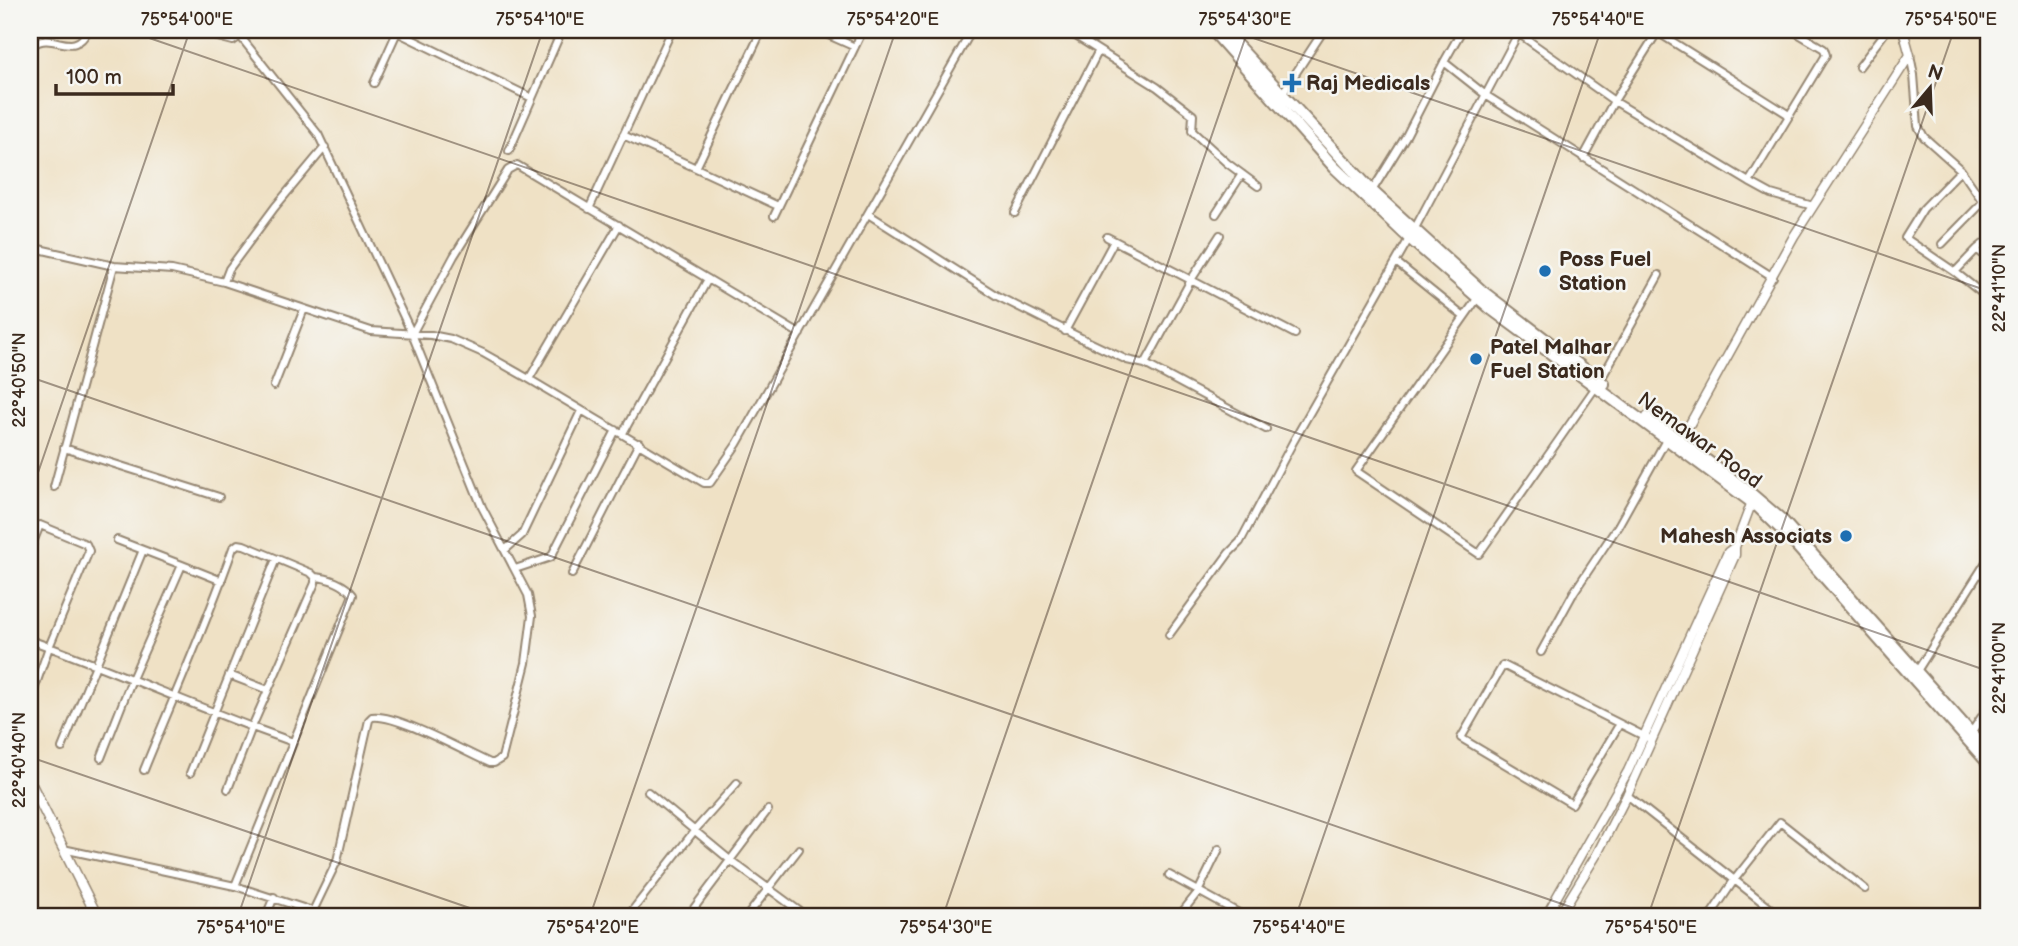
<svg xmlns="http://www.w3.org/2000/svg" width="2018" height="946" viewBox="0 0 2018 946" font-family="'Balsamiq Sans',sans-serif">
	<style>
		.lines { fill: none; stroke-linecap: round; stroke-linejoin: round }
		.minor-casing { stroke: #958672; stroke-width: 10 }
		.tertiary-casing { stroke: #958672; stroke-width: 11 }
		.secondary-casing { stroke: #958672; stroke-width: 12 }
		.trunk-casing { stroke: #958672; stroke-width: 14 }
		.minor { stroke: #fff; stroke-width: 6 }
		.tertiary { stroke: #fff; stroke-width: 8 }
		.secondary { stroke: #fff; stroke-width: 9 }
		.trunk { stroke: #fff; stroke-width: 10 }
		.ticks { fill: none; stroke: #3b2a1e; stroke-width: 2; stroke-opacity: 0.45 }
		.poi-dot { fill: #1f6fb2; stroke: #f6f6f2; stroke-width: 2.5 }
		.labels { text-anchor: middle; stroke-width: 5; stroke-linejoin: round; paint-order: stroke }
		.poi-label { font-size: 21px; font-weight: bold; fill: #3b2a1e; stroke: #f6f6f2; text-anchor: start }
		.street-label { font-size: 21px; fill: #3b2a1e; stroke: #f6f6f2 }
		.neatline { fill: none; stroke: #3b2a1e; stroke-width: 2.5 }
		.ticks-label { font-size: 18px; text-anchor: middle; fill: #3b2a1e }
	</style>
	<rect width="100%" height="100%" fill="#f6f6f2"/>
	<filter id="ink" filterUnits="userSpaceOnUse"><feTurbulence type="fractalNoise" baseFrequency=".0143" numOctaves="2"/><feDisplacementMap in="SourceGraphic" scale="14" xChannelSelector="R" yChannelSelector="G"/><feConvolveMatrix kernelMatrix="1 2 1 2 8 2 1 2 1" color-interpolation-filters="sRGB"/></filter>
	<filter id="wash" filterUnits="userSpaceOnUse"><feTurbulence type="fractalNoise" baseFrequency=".00686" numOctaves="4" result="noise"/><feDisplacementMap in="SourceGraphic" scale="28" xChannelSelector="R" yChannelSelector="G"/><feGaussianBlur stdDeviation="1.57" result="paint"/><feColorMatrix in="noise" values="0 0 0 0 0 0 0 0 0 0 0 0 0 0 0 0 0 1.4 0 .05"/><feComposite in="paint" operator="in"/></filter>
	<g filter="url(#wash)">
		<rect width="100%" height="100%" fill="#efe1c5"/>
	</g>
	<g filter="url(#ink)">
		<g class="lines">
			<defs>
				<path id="minor" d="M191 30 233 41 240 36 318 134 412 334 482 507 528 595 532 616 526 663 502 758 494 763H490C465 752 395 713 372 717L369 720 337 861 313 911
					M237 30 240 36 243 30
					M817 30 855 47
					M1066 30 1157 87 1193 115 1192 131 1227 163 1258 186
					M1462 30 1444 62 1487 96 1773 277
					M1654 30 1789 115
					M397 32 532 98
					M1518 33 1614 101 1749 182 1771 194 1813 206
					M1232 40 1239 30
					M30 52 33 45C53 30 74 60 88 30
					M1910 55 1914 75 1918 126 1924 137 1961 170 1988 209
					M1859 67 1887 30
					M374 83 398 30
					M1282 94 1324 30
					M623 135 696 168 762 30
					M509 151 562 30
					M1583 158 1614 101 1658 31
					M696 168 778 206
					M1961 170 1923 209 1905 238 1955 272 1988 298
					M1749 182 1826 55 1824 49 1792 30
					M1372 191 1406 136 1444 62
					M589 209 672 30
					M1015 213 1098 52
					M868 214 997 296 1089 342 1127 360 1145 364 1191 280 1107 237
					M1216 214 1242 174
					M774 216 863 30
					M1220 235 1191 280 1295 334
					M1942 244 1984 201
					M30 247 114 266 172 270 224 282 371 331 431 335 451 339 483 353 529 379 704 483H710L737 444 972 30
					M1977 249 1988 240
					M1396 262 1464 317
					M1955 272 1977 249 1988 259
					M224 282 229 269 275 207 325 147
					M1479 296 1356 471 1479 554 1600 381 1659 275
					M1065 331 1114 241
					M412 334 454 256 508 170 517 165 800 334
					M1145 364 1266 429
					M529 379 619 225
					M274 386 304 309
					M623 433 708 279
					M64 448 219 497
					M54 487 114 266
					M117 540 182 565
					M30 550 40 525 86 544 89 551 49 647 30 701
					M505 550 522 535 581 411
					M515 569 551 557 616 430
					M572 574 639 443
					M1169 635 1229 553 1240 542 1293 442 1414 230 1520 30
					M30 640C105 667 178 699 252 727L315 583V577L311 573 244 545 238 544 233 548C207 623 174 696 144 770
					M1541 652 1574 592 1618 526 1666 440
					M1917 671 1988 559
					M229 675 268 690
					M1619 725 1572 804 1461 738 1503 665 1648 738
					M1971 733 1988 707
					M62 748 143 550
					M101 758 132 679 182 565 222 581
					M190 773 276 559
					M228 789 252 727 293 742
					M648 792 730 860 806 916
					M1627 795 1780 916
					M63 849 235 886 328 916
					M1169 875 1244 916
					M235 886 353 595C345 584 329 578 315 577
					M30 904 36 916
					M266 916 274 897
					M628 916 695 830 737 783
					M688 916 768 810
					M747 916 799 849
					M1179 916 1198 892 1219 849
					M1710 916 1735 879 1780 822 1865 889"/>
				<path id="tertiary" d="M1681 440 1794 236 1910 55 1903 30
					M1546 916 1628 771 1728 552 1735 547
					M1559 916 1597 854 1627 795 1735 555V547L1753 499"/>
				<path id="secondary" d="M30 782 97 916"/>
				<path id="trunk" d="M1212 30 1335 168 1409 238 1491 309 1758 507 1787 535 1988 763
					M1223 30 1372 191 1482 291 1604 384
					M1648 417 1748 491 1782 520 1988 752"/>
			</defs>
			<use href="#minor" class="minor-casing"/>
			<use href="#tertiary" class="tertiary-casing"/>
			<use href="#secondary" class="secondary-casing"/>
			<use href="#trunk" class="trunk-casing"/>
			<use href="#minor" class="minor"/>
			<use href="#tertiary" class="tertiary"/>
			<use href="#secondary" class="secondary"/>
			<use href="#trunk" class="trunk"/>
		</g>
	</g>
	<path class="ticks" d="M126 30 1988 671M1230 30 1988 291M30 377 1597 916M30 496 190 30M30 757 493 916M238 916 543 30M590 916 896 30M943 916 1248 30M1296 916 1601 30M1648 916 1954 30"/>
	<g class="poi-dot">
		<path d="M1288.5 72.5h7v7h7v7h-7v7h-7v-7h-7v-7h7z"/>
		<circle cx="1545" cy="271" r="7"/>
		<circle cx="1476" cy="359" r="7"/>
		<circle cx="1846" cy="536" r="7"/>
	</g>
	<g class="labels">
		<g class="poi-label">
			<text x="1306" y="90">Raj Medicals</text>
			<text x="1559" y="266">Poss Fuel<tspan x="1559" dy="24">Station</tspan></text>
			<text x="1490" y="354">Patel Malhar<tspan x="1490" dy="24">Fuel Station</tspan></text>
			<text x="1832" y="543" text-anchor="end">Mahesh Associats</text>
		</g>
		<g class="street-label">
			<text transform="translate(1700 440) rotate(36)" y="7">Nemawar Road</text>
		</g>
	</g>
	<rect width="2018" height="946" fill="none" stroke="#f6f6f2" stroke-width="77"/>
	<g transform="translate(1930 88) rotate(19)" stroke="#f6f6f2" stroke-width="5" paint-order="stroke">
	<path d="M0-5L12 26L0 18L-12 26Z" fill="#3b2a1e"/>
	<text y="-10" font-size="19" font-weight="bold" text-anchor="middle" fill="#3b2a1e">N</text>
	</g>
	<path d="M56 84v10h117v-10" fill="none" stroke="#3b2a1e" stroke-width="3.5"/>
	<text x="66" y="84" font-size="21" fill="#3b2a1e" stroke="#f6f6f2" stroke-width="5" paint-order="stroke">100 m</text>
	<rect x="38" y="38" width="1942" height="870" class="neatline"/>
	<g class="ticks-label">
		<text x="187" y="25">75°54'00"E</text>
		<text x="540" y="25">75°54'10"E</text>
		<text x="893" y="25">75°54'20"E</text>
		<text x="1245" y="25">75°54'30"E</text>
		<text x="1598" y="25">75°54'40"E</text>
		<text x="1951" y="25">75°54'50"E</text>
		<text transform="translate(1999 288) rotate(-90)" y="6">22°41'10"N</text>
		<text transform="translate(19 380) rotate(-90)" y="6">22°40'50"N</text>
		<text transform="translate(1999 668) rotate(-90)" y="6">22°41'00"N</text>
		<text transform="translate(19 760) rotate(-90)" y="6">22°40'40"N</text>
		<text x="241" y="933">75°54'10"E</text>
		<text x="593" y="933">75°54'20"E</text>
		<text x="946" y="933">75°54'30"E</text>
		<text x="1299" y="933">75°54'40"E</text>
		<text x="1651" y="933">75°54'50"E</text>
	</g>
</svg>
